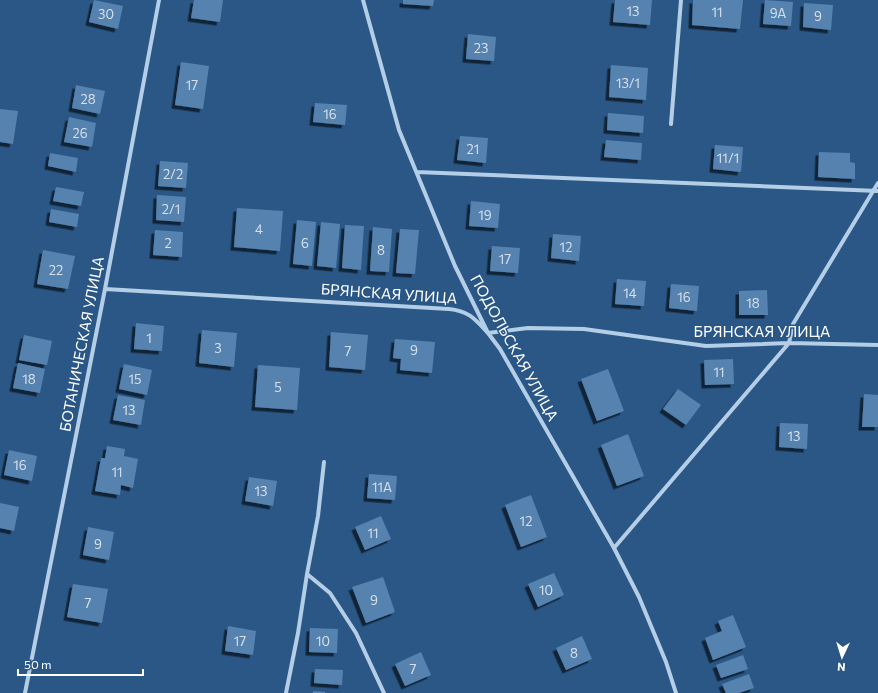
<svg xmlns="http://www.w3.org/2000/svg" width="878" height="693" viewBox="0 0 878 693" font-family="Commissioner,sans-serif">
	<style>
		.building { fill: #5682af; filter: url(#shadow) }
		.lines { fill: none; stroke-linecap: round; stroke-linejoin: round }
		.street { stroke: #b5cee7; stroke-width: 4 }
		.labels { text-anchor: middle; stroke-width: 3; stroke-linejoin: round; paint-order: stroke }
		.number-label { font-size: 13px; fill: #d5e0eb }
		.street-label { font-size: 15px; fill: #fff; stroke: #2a5786 }
	</style>
	<defs>
		<filter id="shadow"><feDropShadow dx="-3.5" dy="3.5" stdDeviation="0" flood-color="#0009"/></filter>
	</defs>
	<rect width="100%" height="100%" fill="#2a5786"/>
	<path class="building" d="M94 0 123 6 118 29 89 22Z
		M194 0H223L220 22 191 18Z
		M403 0H434L433 6 403 4Z
		M615 0H652L650 25 613 22Z
		M693 0H743L740 29 692 25Z
		M765 0 793 2 791 26 763 24Z
		M804 3 833 5 831 30 803 27Z
		M468 34 496 37 494 61 466 59Z
		M181 62 209 66 203 109 175 105Z
		M611 65 648 68 646 100 609 97Z
		M76 85 105 91 100 114 72 108Z
		M315 103 347 105 345 125 313 122Z
		M0 109 18 111 13 144 0 142Z
		M608 113 644 116 643 133 607 130Z
		M69 117 96 123 92 147 64 142Z
		M460 136 488 138 486 163 457 160Z
		M606 140 642 143 641 160 604 157Z
		M715 145 743 147 741 172 713 169Z
		M819 152 850 153V162L855 163V179L818 177Z
		M50 153 78 158 76 172 48 166Z
		M160 161 188 163 186 188 158 186Z
		M56 187 84 192 81 206 53 201Z
		M157 195 186 197 184 222 156 220Z
		M471 201 500 204 498 228 469 226Z
		M237 208 283 211 280 251 234 247Z
		M51 209 79 214 77 227 49 222Z
		M297 220 316 222 312 266 293 264Z
		M321 222 340 224 336 268 317 266Z
		M345 225 364 226 361 270 342 268Z
		M373 227 392 229 389 272 370 271Z
		M400 229 419 230 415 274 396 273Z
		M155 230 183 232 182 257 153 255Z
		M553 234 581 236 579 261 551 258Z
		M492 246 520 248 518 273 490 271Z
		M43 250 75 256 68 289 37 284Z
		M617 279 646 281 644 306 615 304Z
		M671 284 699 286 697 311 669 308Z
		M767 290 768 315H739V291Z
		M136 323 164 326 162 351 134 349Z
		M202 330 237 333 234 367 199 363Z
		M331 332 368 335 365 370 329 367Z
		M24 335 52 341 47 365 19 360Z
		M395 339 435 342 432 373 400 370 401 359 393 358Z
		M733 359 734 384 705 385 704 360Z
		M18 363 45 369 40 393 13 388Z
		M124 364 152 370 147 395 119 389Z
		M258 365 300 368 297 410 255 407Z
		M608 369 624 411 597 421 581 379Z
		M678 389 701 405 686 425 663 409Z
		M864 394 878 395V427H862Z
		M118 395 145 400 141 425 113 420Z
		M780 423 808 424 807 449 779 447Z
		M628 434 644 476 617 486 601 445Z
		M107 446 125 449 124 456 138 459 133 488 121 485 120 495 95 491 101 458H105Z
		M9 450 37 456 32 481 4 475Z
		M369 474 397 476 395 500 367 498Z
		M249 477 277 481 273 506 245 501Z
		M531 495 547 537 521 547 505 505Z
		M0 503 19 507 14 531 0 528Z
		M381 516 391 539 365 550 355 527Z
		M88 527 114 532 109 560 83 555Z
		M554 573 564 595 538 607 528 584Z
		M383 577 395 612 366 623 352 587Z
		M73 584 108 589 102 623 67 617Z
		M733 615 746 647 713 660 705 638 722 631 718 621Z
		M228 626 256 631 253 655 225 651Z
		M310 628 338 629 337 653 309 652Z
		M582 636 592 659 566 670 556 648Z
		M421 652 431 675 405 686 395 664Z
		M743 655 748 669 721 678 716 665Z
		M315 669 343 670 342 685 314 683Z
		M749 674 754 688 739 693H726L722 684Z
		M313 691 325 692V693H313Z"/>
	<g class="lines">
		<path class="street" d="M363 0 399 130 455 266 488 333 500 349 614 548 639 597 666 662 676 693
			M671 124 681 0
			M417 172 878 191
			M105 289 449 309C469 311 475 319 488 333L528 328 584 329 706 346 789 343 878 345
			M614 548 789 343 793 324 878 183
			M307 574 318 516 324 462
			M25 693 105 289 159 0
			M286 693 298 633 307 574 330 593 356 633 384 693"/>
	</g>
	<g class="labels">
		<g class="number-label">
			<text x="633" y="16">13</text>
			<text x="717" y="17">11</text>
			<text x="778" y="18">9А</text>
			<text x="106" y="19">30</text>
			<text x="818" y="21">9</text>
			<text x="481" y="53">23</text>
			<text x="628" y="88">13/1</text>
			<text x="192" y="90">17</text>
			<text x="88" y="104">28</text>
			<text x="330" y="119">16</text>
			<text x="80" y="138">26</text>
			<text x="473" y="154">21</text>
			<text x="728" y="163">11/1</text>
			<text x="173" y="179">2/2</text>
			<text x="171" y="214">2/1</text>
			<text x="485" y="220">19</text>
			<text x="259" y="234">4</text>
			<text x="168" y="248">2</text>
			<text x="305" y="248">6</text>
			<text x="566" y="252">12</text>
			<text x="381" y="255">8</text>
			<text x="505" y="264">17</text>
			<text x="56" y="275">22</text>
			<text x="630" y="298">14</text>
			<text x="684" y="302">16</text>
			<text x="753" y="308">18</text>
			<text x="149" y="343">1</text>
			<text x="218" y="353">3</text>
			<text x="414" y="355">9</text>
			<text x="348" y="356">7</text>
			<text x="719" y="377">11</text>
			<text x="29" y="384">18</text>
			<text x="135" y="384">15</text>
			<text x="278" y="392">5</text>
			<text x="129" y="415">13</text>
			<text x="794" y="441">13</text>
			<text x="20" y="470">16</text>
			<text x="117" y="477">11</text>
			<text x="382" y="492">11А</text>
			<text x="261" y="496">13</text>
			<text x="526" y="526">12</text>
			<text x="373" y="538">11</text>
			<text x="98" y="549">9</text>
			<text x="546" y="595">10</text>
			<text x="374" y="605">9</text>
			<text x="88" y="608">7</text>
			<text x="240" y="646">17</text>
			<text x="323" y="646">10</text>
			<text x="574" y="658">8</text>
			<text x="413" y="674">7</text>
		</g>
		<g class="street-label">
			<text transform="translate(389 294) rotate(4)" y="5">БРЯНСКАЯ УЛИЦА</text>
			<text x="762" y="337">БРЯНСКАЯ УЛИЦА</text>
			<text transform="translate(82 344) rotate(-79)" y="5">БОТАНИЧЕСКАЯ УЛИЦА</text>
			<text transform="translate(514 348) rotate(61)" y="5">ПОДОЛЬСКАЯ УЛИЦА</text>
		</g>
	</g>
	<g transform="translate(842 657) rotate(184)" stroke="#2a5786" stroke-width="3" paint-order="stroke">
	<path d="M0-3L7 15L0 10L-7 15Z" fill="#ffffff"/>
	<text y="-6" font-size="11" font-weight="bold" text-anchor="middle" fill="#ffffff">N</text>
	</g>
	<path d="M18 669v6h125v-6" fill="none" stroke="#ffffff" stroke-width="2"/>
	<text x="24" y="669" font-size="12" fill="#ffffff" stroke="#2a5786" stroke-width="3" paint-order="stroke">50 m</text>
</svg>
